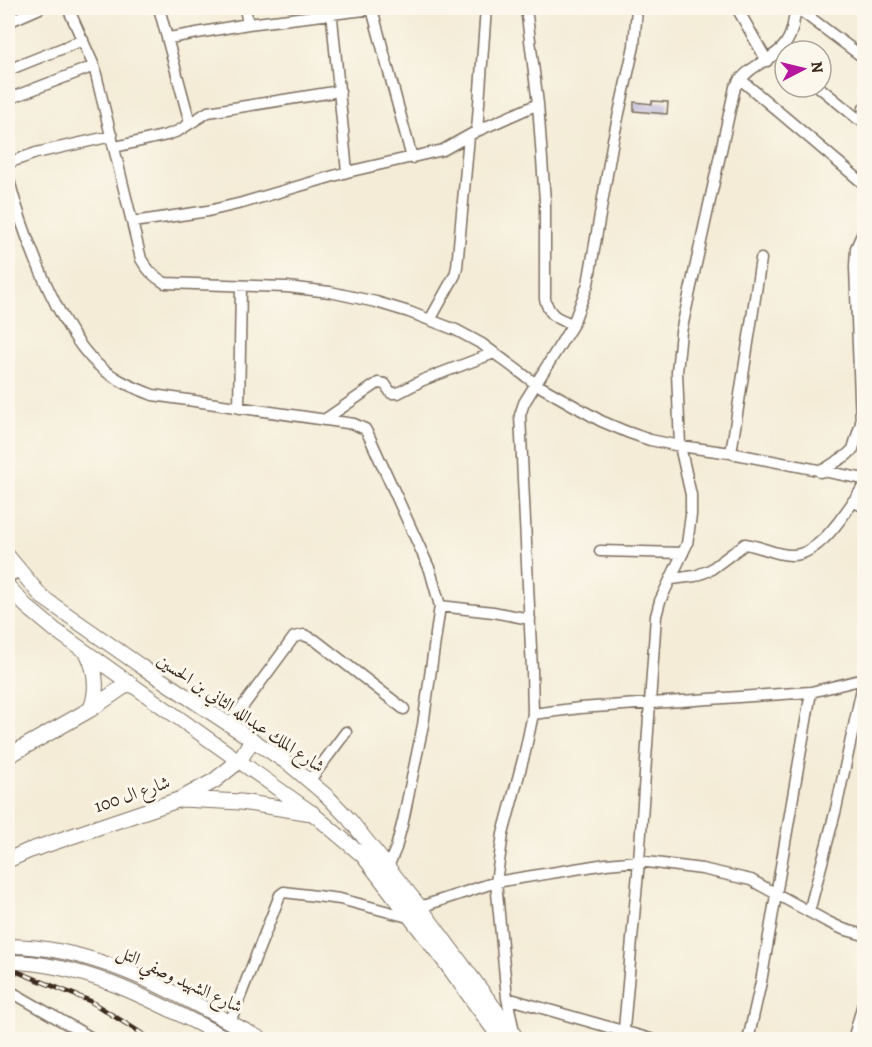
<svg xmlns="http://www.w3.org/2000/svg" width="872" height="1047" viewBox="0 0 872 1047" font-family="Alegreya,Amiri,serif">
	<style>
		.building { fill: #aca5d6 }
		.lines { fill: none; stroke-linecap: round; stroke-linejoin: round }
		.minor-casing { stroke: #7c6e5f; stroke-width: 13 }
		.major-casing { stroke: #7c6e5f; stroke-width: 16 }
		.highway-casing { stroke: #7c6e5f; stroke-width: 17 }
		.minor { stroke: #fff; stroke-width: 10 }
		.major { stroke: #fff; stroke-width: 14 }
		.highway { stroke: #fff; stroke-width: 15 }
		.rail-casing { stroke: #3b2a1e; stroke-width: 5 }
		.rail { stroke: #fbf7ec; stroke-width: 3; stroke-dasharray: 9; stroke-linecap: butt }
		.labels { text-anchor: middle; stroke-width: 6; stroke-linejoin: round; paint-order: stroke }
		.street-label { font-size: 18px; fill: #3b2a1e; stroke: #fbf7ec }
	</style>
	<rect width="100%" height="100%" fill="#fbf7ec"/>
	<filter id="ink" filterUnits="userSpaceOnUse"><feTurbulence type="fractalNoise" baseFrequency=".0167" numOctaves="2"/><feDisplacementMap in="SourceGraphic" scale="12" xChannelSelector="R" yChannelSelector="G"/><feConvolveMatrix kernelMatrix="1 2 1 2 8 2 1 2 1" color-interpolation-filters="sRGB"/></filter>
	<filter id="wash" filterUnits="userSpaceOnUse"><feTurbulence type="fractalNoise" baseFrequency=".008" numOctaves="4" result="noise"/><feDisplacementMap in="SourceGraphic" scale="24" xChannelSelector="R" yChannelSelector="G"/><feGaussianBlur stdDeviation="1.35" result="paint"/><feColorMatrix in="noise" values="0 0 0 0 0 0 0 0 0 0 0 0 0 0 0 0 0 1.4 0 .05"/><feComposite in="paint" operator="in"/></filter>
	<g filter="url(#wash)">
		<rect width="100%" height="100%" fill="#f4ecd7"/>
		<g id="blocks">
			<path class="building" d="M652 101 668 102 667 114 634 111V102L652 104Z"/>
		</g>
	</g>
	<g filter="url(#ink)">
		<use href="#blocks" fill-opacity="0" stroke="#7c6e5f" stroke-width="1.5"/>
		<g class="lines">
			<defs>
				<path id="minor" d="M68 8 94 66 141 259C147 270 154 277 165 283L287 287 330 292 376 302 409 312 456 330 482 344 536 384 601 421 627 432 650 440 680 446 731 453 864 479
					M159 8 190 123
					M245 8 248 24
					M331 8 347 172
					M526 8 538 104 545 201V299C549 316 558 319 573 324
					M737 8 767 61
					M797 8 864 58
					M372 9 412 158
					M8 22 40 8
					M169 38 248 24 381 8
					M8 70 83 40
					M740 79 864 184
					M819 87 858 119 863 118 864 108
					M8 99 94 66
					M477 131 486 8
					M115 147 167 135 178 131 208 112 340 91
					M8 163 36 153 112 136
					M8 177C22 230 57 327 97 364 113 379 132 387 153 395L354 424 365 429 369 436 430 570 440 606 423 725 403 821 396 848 388 867
					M133 222 208 211 242 203 347 172 443 150 477 131 538 104
					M430 320 455 275 457 267 469 136
					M239 408 241 286
					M324 420 378 383 385 384 391 393H398L423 380 494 353
					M731 453 761 259
					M820 472 847 455 853 449 861 423 855 267 856 248 864 230
					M853 501 864 507
					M600 551 683 553
					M8 577 20 571
					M672 579 695 576 710 570 745 544C761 546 775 555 791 555 821 556 848 508 864 486
					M440 606 493 612 530 619
					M533 714 580 708 811 692 864 679
					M229 725 294 637 304 635 315 640 404 709
					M310 780 346 732
					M420 907 496 882 606 864 639 861 702 869 751 880 826 921 843 929 864 935
					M809 912 836 809 864 679
					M8 990 95 1040
					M507 998 654 1040
					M230 1022 280 895 284 892 340 899 412 918
					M514 1032 507 998 496 882 503 834 525 752 533 714 532 670 520 415 524 403 573 324 588 284 613 140 634 46 637 8
					M623 1040 639 861 656 616 660 601 687 544 691 515V495L680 446 677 372 681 332 735 87C758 51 793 66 795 8
					M748 1040 761 982 811 692
					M853 1040 864 1000"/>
				<path id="major" d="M8 556 42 597 142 667 289 764 328 797 349 819 420 907 518 1040
					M8 586 26 606 55 630 312 813 363 856 447 965 501 1040
					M8 946C101 946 183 998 263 1040
					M8 962C87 962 161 1005 230 1040"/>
				<path id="highway" d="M88 654C97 673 98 690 91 709
					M8 756 91 709 129 683
					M181 799 241 802 312 813
					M8 860 28 851 181 799 214 781 239 761 252 740"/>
			</defs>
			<use href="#minor" class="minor-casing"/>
			<use href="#major" class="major-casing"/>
			<use href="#highway" class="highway-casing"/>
			<use href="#minor" class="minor"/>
			<use href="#major" class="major"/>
			<use href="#highway" class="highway"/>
			<defs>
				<path id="rail" d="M8 968 90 1001 152 1040"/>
			</defs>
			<use href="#rail" class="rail-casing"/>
			<use href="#rail" class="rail"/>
		</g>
	</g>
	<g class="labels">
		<g class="street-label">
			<text transform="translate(241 713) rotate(34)" y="6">شارع الملك عبدالله الثاني بن الحسين</text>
			<text transform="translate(132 794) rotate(-19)" y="6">شارع ال 100</text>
			<text transform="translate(180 979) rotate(25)" y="6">شارع الشهيد وصفي التل</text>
		</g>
	</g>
	<rect width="872" height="1047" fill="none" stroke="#fbf7ec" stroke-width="30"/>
	<g transform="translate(803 69) rotate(83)"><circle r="28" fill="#fbf7ec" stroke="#aea59a" stroke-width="1.5"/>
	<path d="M0-4.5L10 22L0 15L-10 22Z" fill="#b5179e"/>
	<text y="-9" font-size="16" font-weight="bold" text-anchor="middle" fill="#3b2a1e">N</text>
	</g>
</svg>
